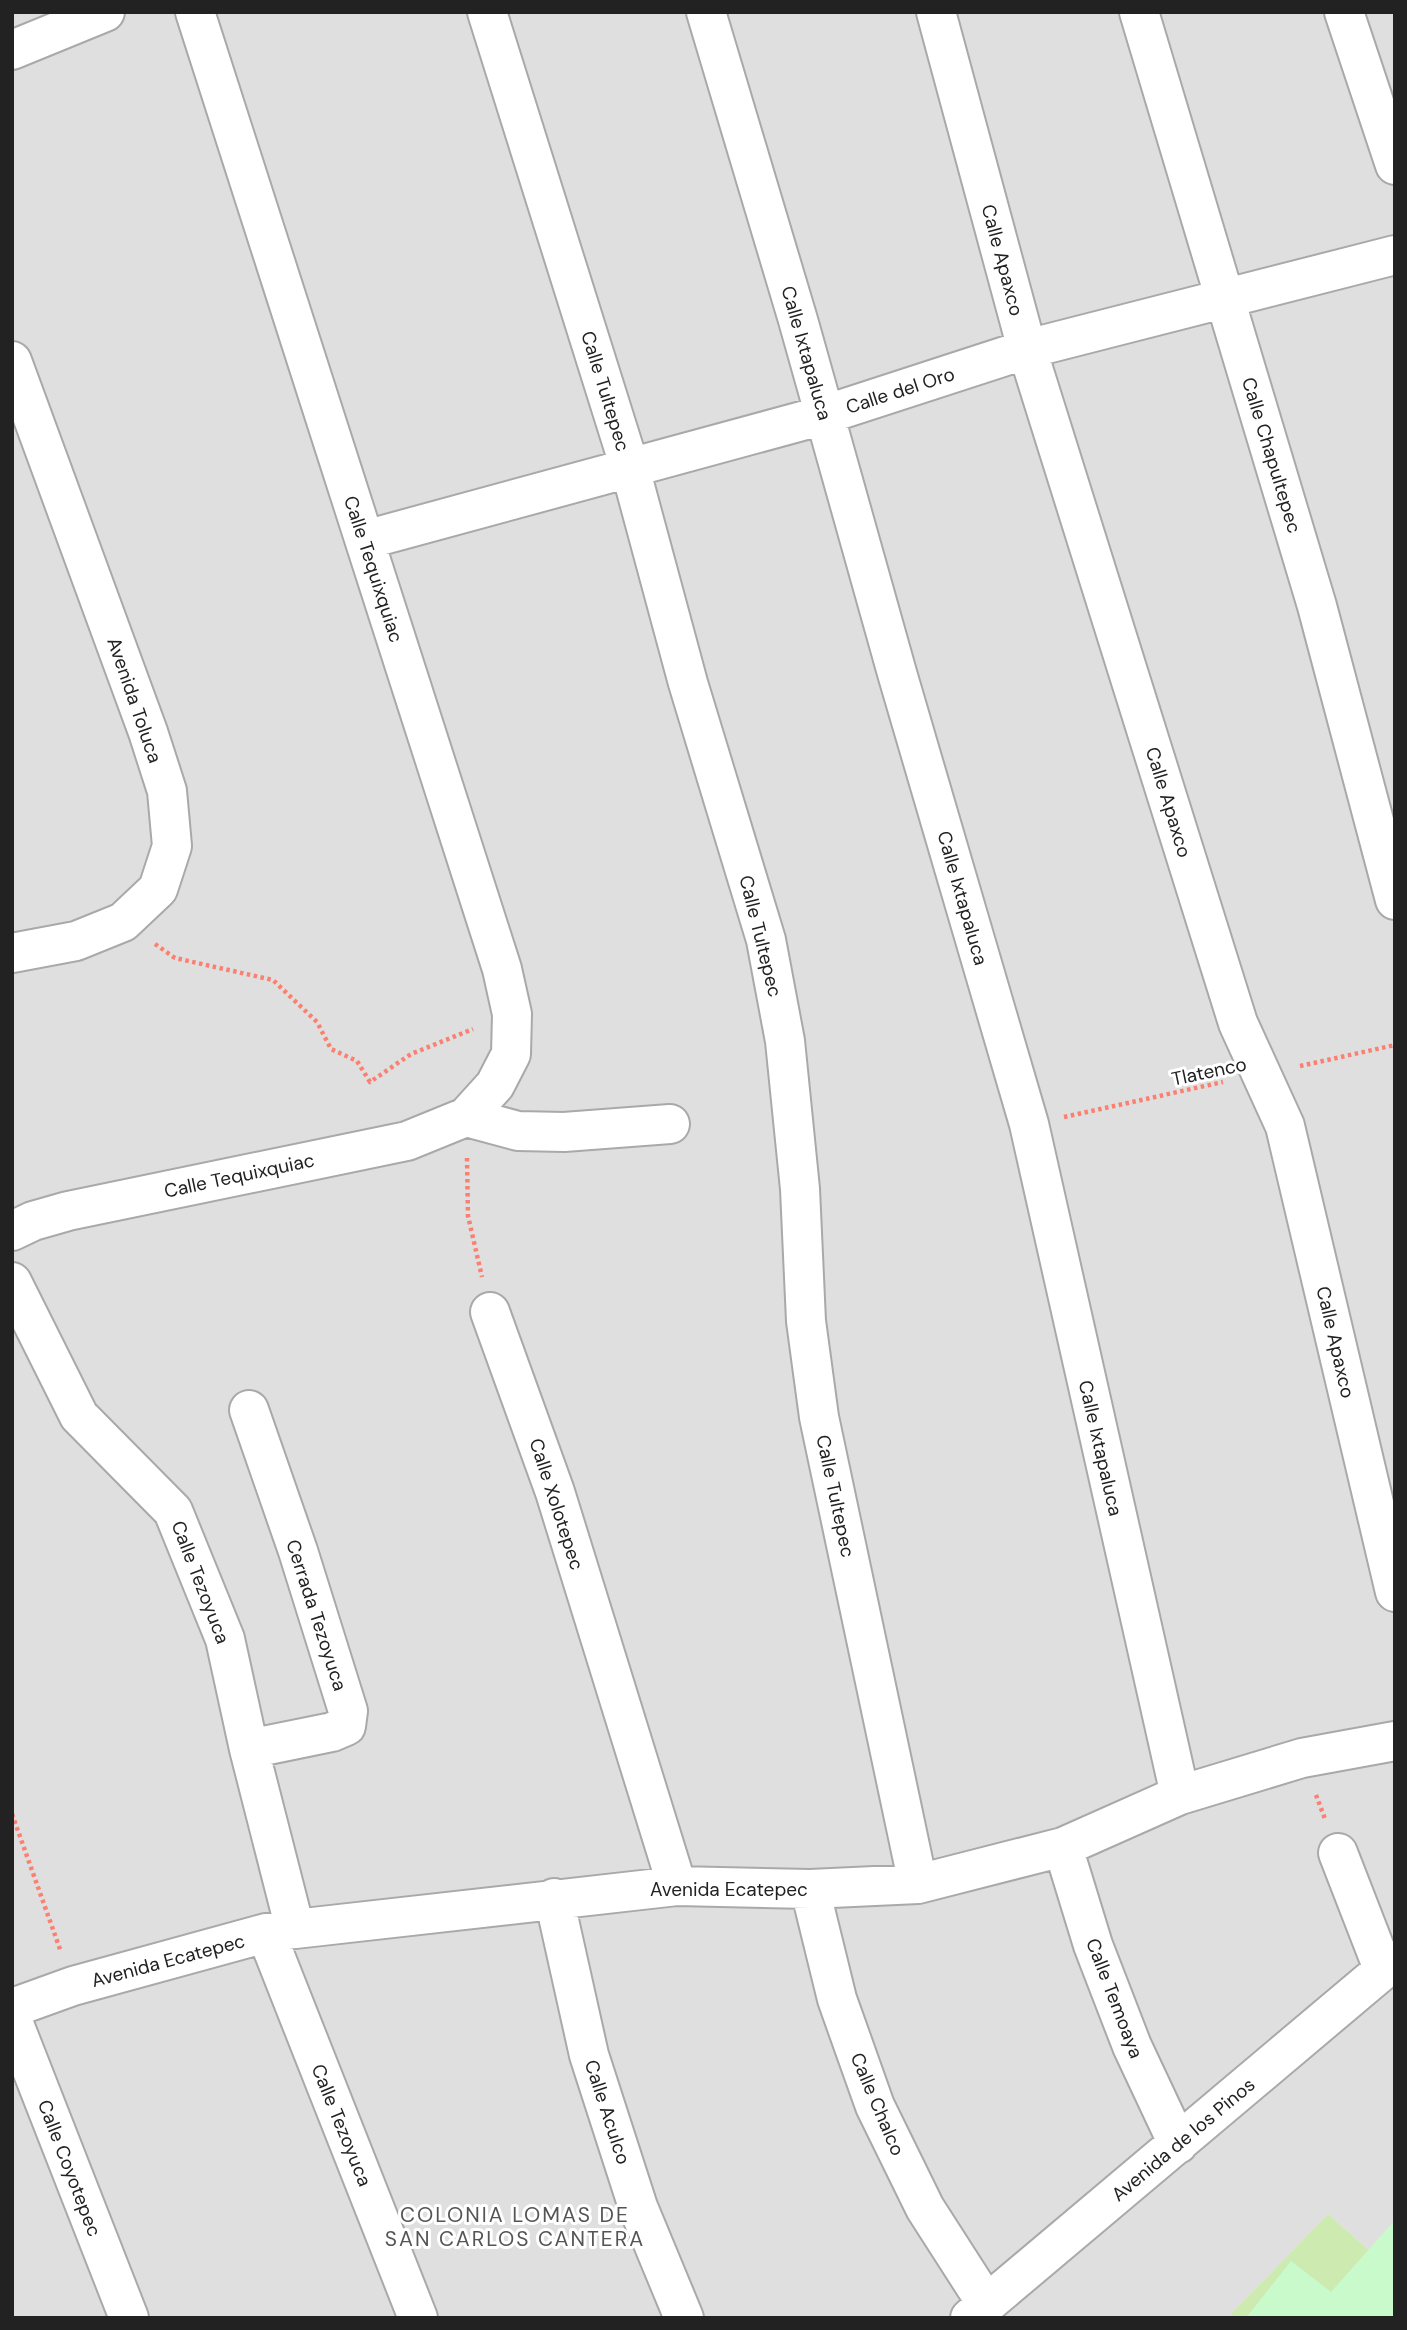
<svg xmlns="http://www.w3.org/2000/svg" width="1407" height="2330" viewBox="0 0 1407 2330" font-family="'DM Sans',sans-serif">
	<style>
		.residential { fill: #e0dfdf }
		.grass { fill: #cdebb0 }
		.park { fill: #c8facc }
		.lines { fill: none; stroke-linecap: round; stroke-linejoin: round }
		.minor-casing { stroke: #a9a9a9; stroke-width: 42 }
		.path { stroke: #fa8072; stroke-width: 4.5; stroke-dasharray: 3.5 3.5; stroke-linecap: butt }
		.minor { stroke: #fff; stroke-width: 38 }
		.labels { text-anchor: middle; stroke-width: 6; stroke-linejoin: round; paint-order: stroke }
		.street-label { font-size: 19px; fill: #222; stroke: #fff }
		.neighbourhood-label { font-size: 21px; letter-spacing: 2px; fill: #555; stroke: #fff }
	</style>
	<rect width="100%" height="100%" fill="#f2efe9"/>
	<path class="residential" d="M12 12H1395V2246L1379 2259 1328 2214 1227 2318H12Z"/>
	<path class="grass" d="M1328 2214 1379 2259 1395 2318H1227Z"/>
	<path class="park" d="M1395 2220V2318H1246L1291 2261 1331 2292Z"/>
	<g class="lines">
		<defs>
			<path id="minor" d="M487 12 630 468 688 683 766 940 785 1041 800 1189 806 1321 819 1417 918 1884
				M706 12 798 320 897 673 1029 1124 1180 1795
				M936 12 1027 349 1238 1023 1285 1126 1395 1592
				M1139 12 1317 606 1395 900
				M1344 12 1395 165
				M12 50 105 12
				M12 361 148 732 167 791 172 846 158 889 123 922 76 941 12 953
				M365 540 824 415 1027 349 1395 255
				M466 1117 518 1131 564 1132 670 1124
				M12 1231 33 1221 68 1211 407 1141 466 1117 495 1085 511 1054 512 1014 502 969 195 12
				M12 1282 79 1416 173 1511 225 1639 249 1749 295 1929
				M490 1312 555 1492 677 1886
				M249 1749 332 1732 346 1726 348 1711 298 1551 249 1410
				M1063 1847 1093 1945 1132 2046 1178 2144
				M1338 1853 1383 1969
				M810 1889 837 1999 875 2106 925 2208 986 2303
				M554 1898 589 2055 638 2207 684 2318
				M266 1933 418 2318
				M12 2008 73 1986 266 1933 295 1929 677 1886 810 1889 918 1884 1063 1847 1180 1795 1302 1758 1395 1741
				M12 2019 129 2318
				M970 2318 1395 1960"/>
		</defs>
		<use href="#minor" class="minor-casing"/>
		<path class="path" d="M155 944 175 958 273 980 317 1022 331 1049 357 1061 370 1082 411 1054 473 1029
			M1300 1066 1395 1045
			M1064 1117 1223 1082
			M467 1158 468 1216 482 1277
			M1316 1795 1325 1819
			M12 1814 61 1952"/>
		<use href="#minor" class="minor"/>
	</g>
	<g class="labels">
		<g class="street-label">
			<text transform="translate(1003 260) rotate(75)" y="7">Calle Apaxco</text>
			<text transform="translate(807 353) rotate(74)" y="7">Calle Ixtapaluca</text>
			<text transform="translate(900 390) rotate(-18)" y="7">Calle del Oro</text>
			<text transform="translate(606 391) rotate(73)" y="7">Calle Tultepec</text>
			<text transform="translate(1272 455) rotate(73)" y="7">Calle Chapultepec</text>
			<text transform="translate(374 569) rotate(72)" y="7">Calle Tequixquiac</text>
			<text transform="translate(135 700) rotate(71)" y="7">Avenida Toluca</text>
			<text transform="translate(1169 802) rotate(73)" y="7">Calle Apaxco</text>
			<text transform="translate(963 898) rotate(74)" y="7">Calle Ixtapaluca</text>
			<text transform="translate(761 936) rotate(76)" y="7">Calle Tultepec</text>
			<text transform="translate(1209 1071) rotate(-12)" y="7">Tlatenco</text>
			<text transform="translate(239 1175) rotate(-12)" y="7">Calle Tequixquiac</text>
			<text transform="translate(1336 1342) rotate(77)" y="7">Calle Apaxco</text>
			<text transform="translate(1101 1448) rotate(77)" y="7">Calle Ixtapaluca</text>
			<text transform="translate(836 1496) rotate(78)" y="7">Calle Tultepec</text>
			<text transform="translate(557 1504) rotate(72)" y="7">Calle Xolotepec</text>
			<text transform="translate(201 1582) rotate(69)" y="7">Calle Tezoyuca</text>
			<text transform="translate(317 1615) rotate(72)" y="7">Cerrada Tezoyuca</text>
			<text x="729" y="1896">Avenida Ecatepec</text>
			<text transform="translate(168 1960) rotate(-15)" y="7">Avenida Ecatepec</text>
			<text transform="translate(1115 1998) rotate(69)" y="7">Calle Temoaya</text>
			<text transform="translate(878 2104) rotate(67)" y="7">Calle Chalco</text>
			<text transform="translate(608 2112) rotate(72)" y="7">Calle Aculco</text>
			<text transform="translate(342 2125) rotate(68)" y="7">Calle Tezoyuca</text>
			<text transform="translate(1183 2139) rotate(-40)" y="7">Avenida de los Pinos</text>
			<text transform="translate(70 2168) rotate(69)" y="7">Calle Coyotepec</text>
		</g>
		<g class="neighbourhood-label">
			<text x="515" y="2222">COLONIA LOMAS DE<tspan x="515" dy="24">SAN CARLOS CANTERA</tspan></text>
		</g>
	</g>
	<rect width="1407" height="2330" fill="none" stroke="#222222" stroke-width="28"/>
</svg>
